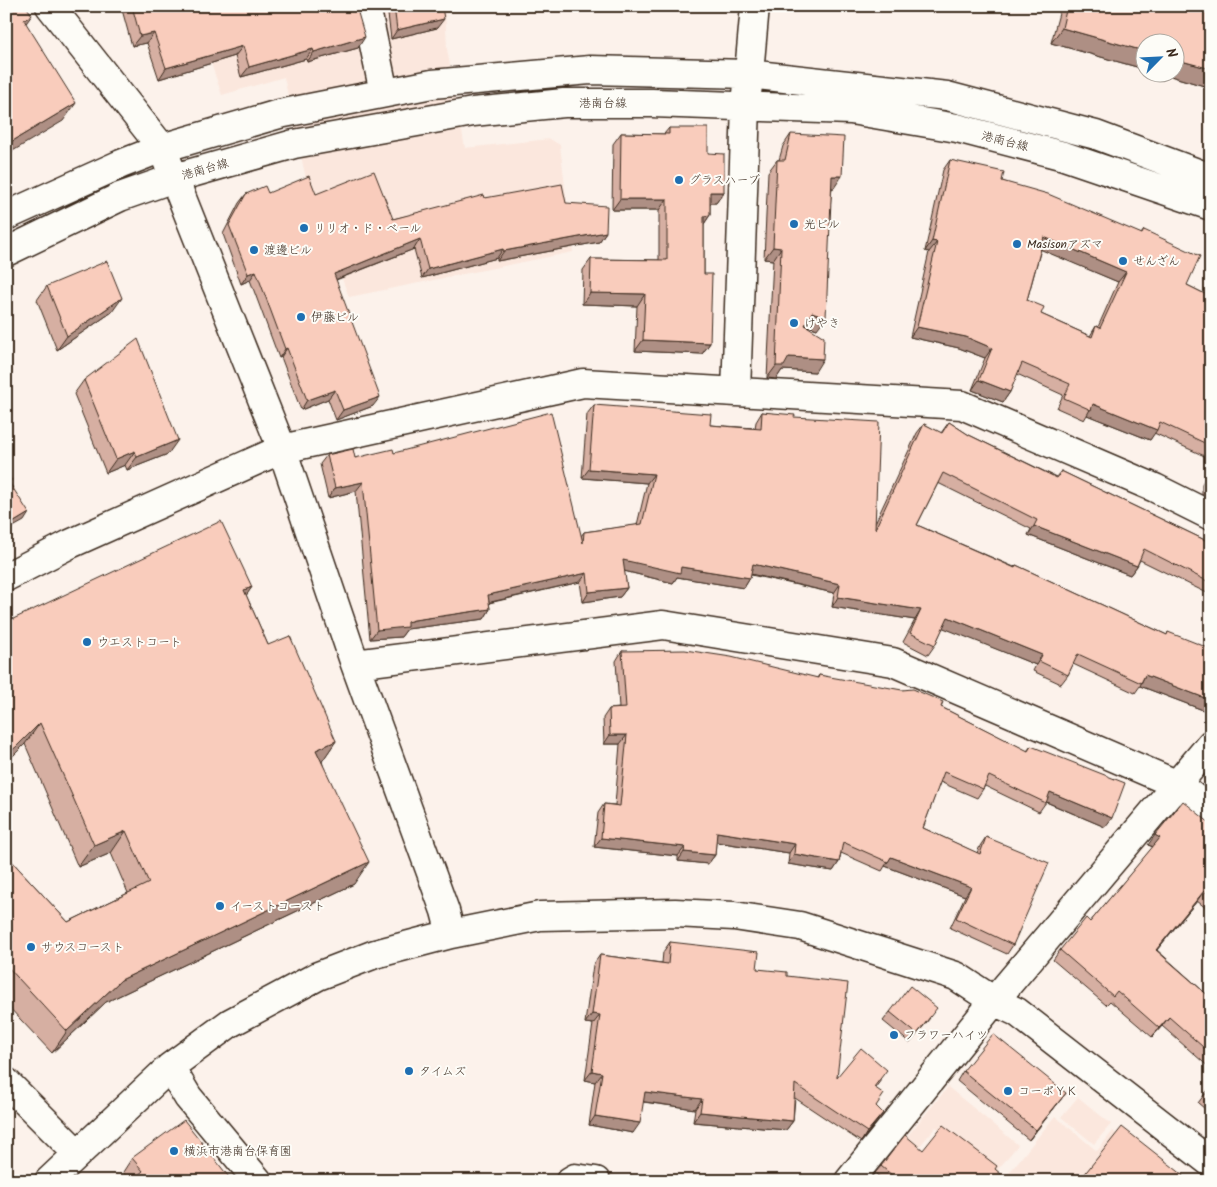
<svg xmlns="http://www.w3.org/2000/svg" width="1217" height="1187" viewBox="0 0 1217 1187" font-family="Kalam,'Klee One',sans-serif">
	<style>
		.built { fill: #fbe7dd }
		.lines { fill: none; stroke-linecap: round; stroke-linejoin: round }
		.minor-casing { stroke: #3b2a1e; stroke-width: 31 }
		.minor { stroke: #fdfcf7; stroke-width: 28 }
		.wall { fill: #d6afa2; stroke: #3b2a1e; fill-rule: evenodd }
		.shaded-wall { fill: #ae8f84; stroke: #3b2a1e }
		.building { fill: #f9ccbc; stroke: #3b2a1e; fill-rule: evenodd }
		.poi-dot { fill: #1f6fb2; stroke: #fdfcf7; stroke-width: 2 }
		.labels { text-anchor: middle; stroke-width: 4; stroke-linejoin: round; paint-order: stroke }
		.street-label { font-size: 12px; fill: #3b2a1e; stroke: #fdfcf7 }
		.poi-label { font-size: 12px; fill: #3b2a1e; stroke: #fdfcf7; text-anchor: start }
	</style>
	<rect width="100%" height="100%" fill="#fcf2eb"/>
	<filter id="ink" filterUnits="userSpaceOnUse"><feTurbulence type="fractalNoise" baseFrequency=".02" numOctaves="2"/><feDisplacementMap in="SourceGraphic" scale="10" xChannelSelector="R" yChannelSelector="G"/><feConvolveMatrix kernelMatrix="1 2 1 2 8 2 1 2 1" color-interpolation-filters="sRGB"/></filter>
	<g filter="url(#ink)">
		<path class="built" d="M191 6H445L447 49 465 148 550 139 560 145 573 252 349 297 309 193 284 77 222 95Z
			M948 1087 1018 1145 995 1173 936 1127 917 1149 905 1139Z
			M1078 1097 1111 1124 1094 1144 1061 1117Z
			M1055 1116 1097 1151 1113 1131 1162 1172 1155 1181H1008L1005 1178Z"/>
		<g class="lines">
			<defs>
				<path id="minor" d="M50 6 162 148 282 449 355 664 445 911 451 934
					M366 6 384 93
					M6 216 121 164 162 148 279 114 432 84 590 70 748 74 947 96 1096 135 1211 178
					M6 252 120 197 174 178 294 144 473 112 564 103H652L851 110 957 128 1064 156 1211 206
					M736 392 746 106 755 6
					M6 577 70 544 282 449 583 383 962 405 1155 488 1211 516
					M355 664 663 625 893 662 1178 785 1211 811
					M170 1067 188 1097 258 1181
					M6 1082 77 1153
					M49 1181 170 1067 230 1023 318 976 375 954 451 934 540 916 675 913 734 916 800 926 956 976 994 1001 1017 1012 1211 1163
					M570 1181 575 1178 596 1181
					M849 1181 994 1001 1211 744"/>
			</defs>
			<use href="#minor" class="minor-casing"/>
			<use href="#minor" class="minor"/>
		</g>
		<path class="wall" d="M121 6H356L358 48 307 62 306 59 241 77 235 56 159 79 147 43 132 46Z
			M387 6H445L442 10 437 28 391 39Z
			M1061 6H1211V88L1157 72H1174L1144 42V69L1051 43Z
			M669 128 708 153 724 192 716 203H710V215L704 224V274L710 343 702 354 635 351 637 306 582 304 583 270 591 259 659 260V210H612L613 144 621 133 664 134Z
			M791 134 834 188H832L817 329 805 325 815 372 782 370 776 379 767 378 773 260 764 259 768 172 777 160H779L783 146Z
			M950 160 1002 181 1141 234 1144 230 1187 285 1211 297V459L1154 433 1150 440 1087 415 1084 420 1057 408 1063 395 1017 374 1010 392 1003 402 972 390 985 358 959 348 910 337 929 252 925 251 943 170ZM1041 249 1118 282 1098 327 1096 326 1090 336 1041 314 1027 300Z
			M268 193 316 194 393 219 485 198 566 203 606 232 599 242 497 261V258L422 278 414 249 336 280 373 406 336 420 328 399 301 410 281 357 279 358 250 280 241 284 223 234 239 203 246 194Z
			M47 286 112 312 57 350 37 300Z
			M84 380 168 454 127 470 125 465 106 473 74 394Z
			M594 405 710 425 755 428 756 422 762 412 794 417 875 523 917 433 924 424 941 433 949 422 969 435 1056 477 1061 471 1211 543V595L1140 560 1137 566 1130 575 1028 535 1031 529 938 483 917 525 1014 567 1016 565 1167 635 1168 632 1205 665 1210 700 1203 710 1140 686 1135 693 1073 664 1068 675 1061 684 1033 671 1036 665 943 627 935 645 928 655 903 642 915 620 832 607 834 593 751 575 750 578 744 588 677 577 673 583 624 571 627 588 620 597 583 602 580 582 489 603 490 609 484 619 407 629 401 637 370 639 356 491 328 498 320 464 327 455 355 458 394 453 581 536 584 532 637 525 647 483 582 478 587 414Z
			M1211 466V499L1202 494V484Z
			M252 587 246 595 268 645 336 741 322 761 354 884 106 1002 52 1053 6 1004V855L68 922 128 893 111 853 78 867 25 744 6 763V625Z
			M622 651 817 678 819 675 941 707 1027 751 1031 746 1105 827 1046 802 1039 812 985 786 977 798 940 782 923 828 977 853 980 846 986 837 1013 945 1007 954 950 928 965 896 885 866 882 871 841 853 839 862 833 871 788 864 789 853 716 842 715 855 708 864 678 861V856L594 847 598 813 604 804 615 805 620 744H604L603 718 609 709 619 708 616 661Z
			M1211 824V912L1197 901 1157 950 1211 998V1069L1162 1026 1152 1037 1110 1001 1106 1005 1053 960 1060 950 1090 922 1153 847 1148 845Z
			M670 942 757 969 787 976 837 1077 881 1080 875 1088 876 1106 883 1113 861 1142 795 1098 793 1121 786 1130 693 1122 695 1109 643 1102 633 1133 589 1125 595 1082 585 1080 593 1024 585 1023 593 965 600 955 662 963 663 952Z
			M890 1012 930 1018 910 1043 883 1021Z
			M963 1071 1059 1102 1029 1140 957 1081Z
			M1211 1086V1114L1198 1103Z
			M923 1150 995 1169 1005 1181H884L875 1173 881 1166Z
			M132 1158 232 1181H130L123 1172Z"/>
		<path class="shaded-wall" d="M597 6H701L595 9Z
			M32 15 19 33 24 20Z
			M444 19 437 28 391 39 397 30Z
			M1062 28 1144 51V69L1051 43Z
			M154 33 147 43 132 46 140 36Z
			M365 37 358 48 307 62 314 52Z
			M243 46 235 56 159 79 166 68Z
			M313 49 306 59 241 77 249 67Z
			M1174 59 1211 69V88L1157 72H1174Z
			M76 103 63 121 6 155V145Z
			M832 176H842L834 188H824Z
			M710 192H724L716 203H702Z
			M620 199H667L659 210H612Z
			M710 215 702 227 704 216Z
			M606 232 599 242 497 261 504 251Z
			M1044 237 1126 272 1118 282 1037 248Z
			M420 239 414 249 327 283 334 274Z
			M932 241 937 242 929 252 925 251Z
			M773 247 781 248 773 260 764 259Z
			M503 249 497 258 422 278 428 269Z
			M256 271 250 280 241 284 248 274Z
			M590 293 645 294 637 306 582 304Z
			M122 298 112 312 57 350 67 336Z
			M812 312 826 317 817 329 804 324Z
			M917 327 966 337 992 348 985 358 959 348 910 337Z
			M643 340 710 343 702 354 635 351Z
			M287 348 281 357 279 358 285 349Z
			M789 357 823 359 815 372 782 370 776 379 767 378 776 366Z
			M979 380 1010 392 1003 402 972 390Z
			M335 390 328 399 301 410 307 400Z
			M380 397 373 406 336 420 343 410Z
			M1093 404 1157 430 1150 440 1087 415Z
			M178 440 168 454 127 470 137 457Z
			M135 451 125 465 106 473 116 459Z
			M589 469 654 474 647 483 582 478Z
			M363 482 356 491 328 498 335 488Z
			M29 513 24 521 6 531V527Z
			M1034 526 1137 566 1130 575 1028 535Z
			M623 560 681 567 750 578 744 588 677 577 673 583 616 569Z
			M753 564 840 584 834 593 746 573Z
			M587 573 580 582 482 604 488 595Z
			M252 587 237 609 244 590Z
			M627 588 620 597 583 602 589 592Z
			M838 597 921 610 915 620 832 607Z
			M490 609 484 619 407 629 401 637 370 639 377 630 414 620Z
			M948 617 1042 655 1036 665 941 627Z
			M1145 675 1210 700 1203 710 1140 686Z
			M40 723 25 744 6 763V755Z
			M610 735H627L620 744H604Z
			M336 741 321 763 316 750Z
			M1050 792 1112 818 1105 827 1044 801Z
			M126 831 111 853 78 867 94 845Z
			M717 832 795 844 789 853 710 841Z
			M1155 835 1160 838 1154 847 1148 845Z
			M601 838 685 847 678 856 594 847Z
			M684 852 715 855 708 864 678 861Z
			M794 854 839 862 833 871 788 864Z
			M891 857 971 887 965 896 885 866Z
			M369 862 354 884 106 1002 52 1053 67 1031 121 980Z
			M1204 891 1197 901 1149 959 1156 950Z
			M592 1014 600 1015 593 1024 585 1023Z
			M1169 1017 1162 1026 1152 1037 1159 1028Z
			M592 1071 602 1073 595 1082 585 1080Z
			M645 1092 702 1099 695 1109 638 1101Z
			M1066 1093 1059 1102 1029 1140 1036 1130Z
			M700 1112 793 1121 786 1130 693 1122Z
			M883 1113 876 1122 861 1142 867 1132Z
			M595 1116 640 1123 633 1133 589 1125Z"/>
		<path class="building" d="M6 6H26L32 15 24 20 76 103 6 145Z
			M132 6H356L365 37 314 52 313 49 249 67 243 46 166 68 154 33 140 36Z
			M394 6H443L442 7 444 19 397 30Z
			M1067 6H1211V69L1174 59V42H1144V51L1062 28Z
			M669 128H708V153L724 154V192H710V215L704 216V274H712L710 343 643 340 645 294 590 293 591 259 667 260V199H620L621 133 669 134Z
			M791 134 844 137 842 176H832L826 317 812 312 805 325 824 337 823 359 789 357 784 366H776L781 248 773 247 777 160H785Z
			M950 160 1004 172 1002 181 1048 194 1142 234 1144 230 1200 256 1187 285 1211 297V446L1160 422 1157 430 1093 404 1091 410 1064 398 1070 384 1022 363 1010 392 979 380 992 348 966 337 917 327 937 242 932 241ZM1044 237 1126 272 1100 328 1096 326 1092 337 1041 314 1044 307 1027 300Z
			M374 171 393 219 484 195 485 198 562 184 566 203 607 206 606 232 504 251 503 249 428 269 420 239 334 274 380 397 343 410 335 390 307 400 287 348 285 349 256 271 248 274 229 225 246 194 265 186 268 193 309 176 316 194Z
			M107 261 122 298 67 336 47 286Z
			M138 339 178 440 137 457 135 451 116 459 84 380Z
			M6 372 9 376 6 378Z
			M594 405 711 414 710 425 761 429 762 412 795 415 794 417 879 422 875 529 924 424 942 433 949 422 969 435 1057 478 1061 471 1211 543V583L1144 549 1137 566 1034 526 1037 520 943 473 917 525 1015 568 1016 565 1167 635 1168 632 1211 649 1205 665 1211 667V698L1210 700 1145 675 1141 683 1078 654 1068 675 1039 661 1042 655 948 617 935 645 910 633 921 610 838 597 840 584 753 564 750 578 681 567 680 573 623 560 627 588 589 592 587 573 488 595 490 609 414 620 407 622V627L377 630 363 482 335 488 327 455 353 449 355 458 393 449 394 453 551 412 583 543 584 532 642 524 654 474 589 469Z
			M1211 470V485L1209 484V474Z
			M6 473 12 480 9 482 29 513 6 527Z
			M221 521 252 587 244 590 268 645 290 636 336 741 316 750 369 862 121 980 67 1031 6 965V855L68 922 149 883 126 831 94 845 40 723 16 747 6 755V625L11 620Z
			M685 650 731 657 818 678 819 675 902 690 913 689 943 702 941 707 1028 751 1031 746 1125 783 1112 818 1050 792 1046 803 989 776 983 789 944 772 923 828 980 854 986 837 1049 863 1013 945 956 918 971 887 891 857 888 862 843 842 839 862 794 854 795 844 717 832 715 855 684 852 685 847 601 838 604 804 620 806 627 735H610L609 709 626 708 622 651Z
			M1183 801 1211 824V897L1204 891 1156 950 1211 998V1054L1169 1017 1159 1028 1117 991 1113 996 1060 950 1086 918 1090 922 1160 838 1155 835Z
			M670 942 759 952 757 969 787 972V976L848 983 837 1077 861 1048 887 1070 874 1087 884 1094 876 1106 883 1113 867 1132 795 1084 793 1121 700 1112 702 1099 645 1092 640 1123 595 1116 602 1073 592 1071 600 1015 592 1014 600 955 668 964Z
			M910 986 937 1008 917 1034 890 1012Z
			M993 1034 1066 1093 1036 1130 963 1071Z
			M1211 1086V1099L1205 1094Z
			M184 1120 232 1181H131L143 1171 132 1158Z
			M943 1125 997 1166 995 1169 1007 1179 1005 1181H899L881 1166 905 1135 923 1150Z
			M1122 1127 1183 1175 1181 1178 1184 1181H1079Z"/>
	</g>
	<g class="poi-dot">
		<circle cx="679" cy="180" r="5"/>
		<circle cx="794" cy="224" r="5"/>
		<circle cx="304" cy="228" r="5"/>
		<circle cx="1017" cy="244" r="5"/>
		<circle cx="254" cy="250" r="5"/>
		<circle cx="1123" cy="261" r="5"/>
		<circle cx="301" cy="317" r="5"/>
		<circle cx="794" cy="323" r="5"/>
		<circle cx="87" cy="642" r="5"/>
		<circle cx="220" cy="906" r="5"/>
		<circle cx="31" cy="947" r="5"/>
		<circle cx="894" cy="1035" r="5"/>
		<circle cx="409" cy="1071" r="5"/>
		<circle cx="1008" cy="1091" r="5"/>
		<circle cx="174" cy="1151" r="5"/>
	</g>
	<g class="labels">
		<g class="street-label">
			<text x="603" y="107">港南台線</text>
			<text transform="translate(1005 141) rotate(14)" y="4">港南台線</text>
			<text transform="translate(205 169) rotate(-16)" y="4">港南台線</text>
		</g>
		<g class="poi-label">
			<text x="689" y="184">グラスハーブ</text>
			<text x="804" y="228">光ビル</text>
			<text x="314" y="232">リリオ・ド・ベール</text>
			<text x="1027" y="248">Masisonアズマ</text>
			<text x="264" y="254">渡邊ビル</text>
			<text x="1133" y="265">せんざん</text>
			<text x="311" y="321">伊藤ビル</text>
			<text x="804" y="327">けやき</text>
			<text x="97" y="646">ウエストコート</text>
			<text x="230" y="910">イーストコースト</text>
			<text x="41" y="951">サウスコースト</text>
			<text x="904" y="1039">フラワーハイツ</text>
			<text x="419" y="1075">タイムズ</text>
			<text x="1018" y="1095">コーポＹＫ</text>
			<text x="184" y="1155">横浜市港南台保育園</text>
		</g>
	</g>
	<rect width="1217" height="1187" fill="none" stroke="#fdfcf7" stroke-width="25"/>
	<rect x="12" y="12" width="1192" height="1162" fill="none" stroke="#3b2a1e" stroke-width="2" filter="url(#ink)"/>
	<g transform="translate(1160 58) rotate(66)"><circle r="24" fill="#fdfcf7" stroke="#afa8a0"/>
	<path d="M0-4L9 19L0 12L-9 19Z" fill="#1f6fb2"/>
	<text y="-8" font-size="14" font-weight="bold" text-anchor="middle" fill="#3b2a1e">N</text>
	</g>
</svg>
